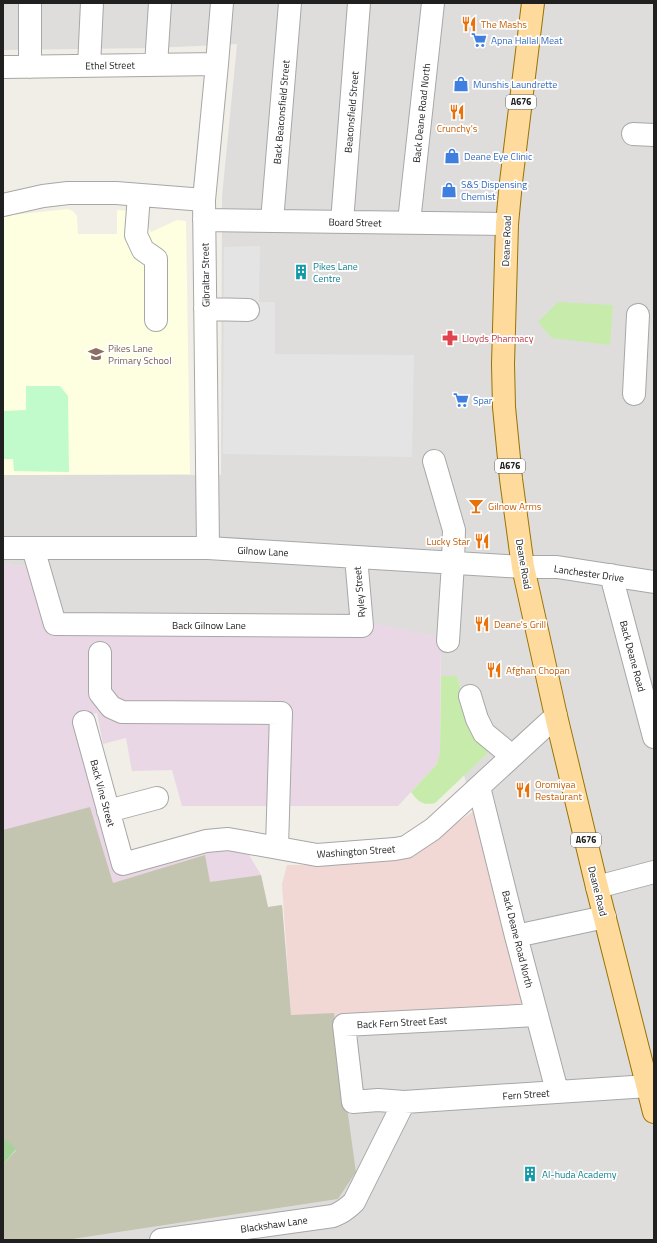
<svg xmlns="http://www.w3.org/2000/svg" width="657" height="1243" viewBox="0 0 657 1243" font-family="'Titillium Web',sans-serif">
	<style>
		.residential { fill: #dedddc }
		.commercial { fill: #f1d8d5 }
		.industrial { fill: #ead7e5 }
		.education { fill: #fdffe0 }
		.construction { fill: #c4c5b1 }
		.grass { fill: #c6ebab }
		.forest { fill: #a6d199 }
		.park { fill: #c2fbcb }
		.parking { fill: #e4e4e4 }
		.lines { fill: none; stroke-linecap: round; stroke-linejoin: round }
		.minor-casing { stroke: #a7a7a7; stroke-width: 24 }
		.major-casing { stroke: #9b7300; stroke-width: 24 }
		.minor { stroke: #fff; stroke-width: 22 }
		.major { stroke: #fedb9d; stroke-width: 22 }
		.labels { text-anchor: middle; stroke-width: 3.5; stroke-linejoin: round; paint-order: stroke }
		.shield { fill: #fff; stroke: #636363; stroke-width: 1 }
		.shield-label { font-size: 9px; font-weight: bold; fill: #202020 }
		.food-label { font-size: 10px; fill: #c56008; stroke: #fff; text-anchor: start }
		.shop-label { font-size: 10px; fill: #366cbe; stroke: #fff; text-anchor: start }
		.street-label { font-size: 10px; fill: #202020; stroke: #fff }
		.culture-label { font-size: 10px; fill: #0d838f; stroke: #fff; text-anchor: start }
		.health-label { font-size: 10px; fill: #be3a42; stroke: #fff; text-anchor: start }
		.education-label { font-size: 10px; fill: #785e54; stroke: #fff; text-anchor: start }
	</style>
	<rect width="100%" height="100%" fill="#f0eee6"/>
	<path class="residential" d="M3 3H654V1240H66L338 1199 356 1172 334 1018 528 1006 464 775 492 749 475 735 457 676H441V638L373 624 372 636 290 633H63L45 568 3 564V475H221L222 197 237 44 155 48 3 50Z"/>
	<path class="commercial" d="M474 811 528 1006 334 1018V1013L291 1016 282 884 287 865H317L407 857Z"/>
	<path class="industrial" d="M3 564 45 568 63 633H290L372 636 373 623 441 638 440 751 437 764 398 806H182L172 770 132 771 126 738 103 744 97 713 78 717 121 876 207 850H230L249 855 261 875 268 907 282 905 291 1015 334 1013 356 1172 338 1199 66 1240H3V1165L16 1150 3 1137Z"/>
	<path class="education" d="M68 209 73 211 77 216 78 234H117V210L132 211 138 213 151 232 177 220 186 221 190 474 3 475V216Z"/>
	<path class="construction" d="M90 807 113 883 205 855 210 882 261 875 268 907 282 905 291 1015 334 1013 356 1172 338 1199 66 1240H3V1165L16 1150 3 1137V830Z"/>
	<path class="grass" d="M558 302 613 305 610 345 552 338 538 322Z
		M441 676H457L462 693 492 749 435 803C422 806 418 801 411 792L437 764 440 751Z"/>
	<path class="forest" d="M3 1137 16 1149 3 1165Z"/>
	<path class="park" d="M26 386H60L68 396 69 472 14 471 13 459H3V411L26 410Z"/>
	<path class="parking" d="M260 246 259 302H275V354L414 355 412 457 223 454 224 247Z"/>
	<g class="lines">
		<defs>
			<path id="minor" d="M156 65 160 3
				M89 66 92 3
				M3 67 217 64
				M30 67V3
				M633 134 654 135
				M139 195 136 235 143 250 156 259V320
				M3 205 43 196 68 193H116L204 200
				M204 220 507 224
				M272 221 290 3
				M342 222 359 3
				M409 222 433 3
				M205 309 248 310
				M634 394 638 315
				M434 461 454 530 453 563 448 641
				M3 548H208L523 567H557L654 582
				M33 548 55 624 362 626 356 557
				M208 548 204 200 217 64 222 3
				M611 575 654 737
				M100 653V693L111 707 122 712 281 713 277 847
				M470 696 477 719 484 733 512 756
				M84 722 123 864 206 841 228 839 317 855 395 849 406 847 433 829 556 716
				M479 787 516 936 557 1091
				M108 811 157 798
				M597 887 654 872
				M516 936 605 917
				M537 1015 344 1025 353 1102 378 1100 404 1102 648 1086
				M161 1240 333 1216C341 1213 348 1208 354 1202L404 1102"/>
			<path id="major" d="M533 3 511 182 507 224 503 364 504 407 511 479 523 567 556 716 597 887 654 1112"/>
		</defs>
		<use href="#minor" class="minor-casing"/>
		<use href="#major" class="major-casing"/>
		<use href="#minor" class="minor"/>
		<use href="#major" class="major"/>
	</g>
	<defs>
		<symbol id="restaurant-bare" viewBox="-9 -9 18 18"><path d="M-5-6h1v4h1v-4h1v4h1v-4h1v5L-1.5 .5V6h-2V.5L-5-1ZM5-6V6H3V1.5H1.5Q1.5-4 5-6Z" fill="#e8710a" stroke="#fff" stroke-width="2.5" paint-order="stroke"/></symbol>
		<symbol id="supermarket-bare" viewBox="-9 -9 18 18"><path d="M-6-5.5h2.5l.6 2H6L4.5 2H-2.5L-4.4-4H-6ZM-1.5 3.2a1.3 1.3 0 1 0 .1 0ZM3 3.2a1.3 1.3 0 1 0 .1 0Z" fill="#3f7fe0" stroke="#fff" stroke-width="2.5" paint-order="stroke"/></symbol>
		<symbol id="shop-bare" viewBox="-9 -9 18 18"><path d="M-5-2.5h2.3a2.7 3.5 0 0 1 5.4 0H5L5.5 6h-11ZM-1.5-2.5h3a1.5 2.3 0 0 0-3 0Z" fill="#3f7fe0" stroke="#fff" stroke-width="2.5" paint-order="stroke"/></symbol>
		<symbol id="building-bare" viewBox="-9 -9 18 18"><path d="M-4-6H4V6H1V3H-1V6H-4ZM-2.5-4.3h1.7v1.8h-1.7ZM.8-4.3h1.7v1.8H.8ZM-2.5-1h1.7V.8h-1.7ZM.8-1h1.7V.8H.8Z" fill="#0f9aa8" stroke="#fff" stroke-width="2.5" paint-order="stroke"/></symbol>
		<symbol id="pharmacy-bare" viewBox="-9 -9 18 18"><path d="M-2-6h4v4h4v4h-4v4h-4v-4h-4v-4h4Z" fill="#e0444e" stroke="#fff" stroke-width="2.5" paint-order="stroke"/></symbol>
		<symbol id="school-bare" viewBox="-9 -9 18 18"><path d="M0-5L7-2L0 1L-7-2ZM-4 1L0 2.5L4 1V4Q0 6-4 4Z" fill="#8d6e63" stroke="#fff" stroke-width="2.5" paint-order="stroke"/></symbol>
		<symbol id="bar-bare" viewBox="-9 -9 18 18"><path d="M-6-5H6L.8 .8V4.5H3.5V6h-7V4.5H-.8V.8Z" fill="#e8710a" stroke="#fff" stroke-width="2.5" paint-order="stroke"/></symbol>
	</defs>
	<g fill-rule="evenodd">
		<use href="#restaurant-bare" x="458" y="13" width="22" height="22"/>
		<use href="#supermarket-bare" x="468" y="29" width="22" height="22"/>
		<use href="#shop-bare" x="450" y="73" width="22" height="22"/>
		<use href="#restaurant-bare" x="446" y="101" width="22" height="22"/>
		<use href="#shop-bare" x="441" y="145" width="22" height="22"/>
		<use href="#shop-bare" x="438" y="179" width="22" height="22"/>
		<use href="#building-bare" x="290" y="261" width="22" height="22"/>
		<use href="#pharmacy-bare" x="439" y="327" width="22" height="22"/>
		<use href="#school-bare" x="85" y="343" width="22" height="22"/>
		<use href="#supermarket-bare" x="450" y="389" width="22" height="22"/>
		<use href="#bar-bare" x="465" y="495" width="22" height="22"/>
		<use href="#restaurant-bare" x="471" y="530" width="22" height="22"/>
		<use href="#restaurant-bare" x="471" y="613" width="22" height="22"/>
		<use href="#restaurant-bare" x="483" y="659" width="22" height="22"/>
		<use href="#restaurant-bare" x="512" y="779" width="22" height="22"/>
		<use href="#building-bare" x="519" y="1163" width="22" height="22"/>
	</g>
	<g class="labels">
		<g class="shield">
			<rect x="506" y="95" width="30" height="14" rx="3"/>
			<rect x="495" y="459" width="30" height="14" rx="3"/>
			<rect x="571" y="833" width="30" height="14" rx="3"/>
		</g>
		<g class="shield-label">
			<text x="521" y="105">A676</text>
			<text x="510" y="469">A676</text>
			<text x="586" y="843">A676</text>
		</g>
		<g class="food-label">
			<text x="481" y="28">The Mashs</text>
			<text x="457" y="132" text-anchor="middle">Crunchy's</text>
			<text x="488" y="510">Gilnow Arms</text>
			<text x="470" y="545" text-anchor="end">Lucky Star</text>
			<text x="494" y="628">Deane's Grill</text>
			<text x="506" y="674">Afghan Chopan</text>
			<text x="535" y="788">Oromiyaa<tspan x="535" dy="12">Restaurant</tspan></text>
		</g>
		<g class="shop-label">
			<text x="491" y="44">Apna Hallal Meat</text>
			<text x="473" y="88">Munshis Laundrette</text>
			<text x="464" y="160">Deane Eye Clinic</text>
			<text x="461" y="188">S&amp;S Dispensing<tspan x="461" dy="12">Chemist</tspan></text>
			<text x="473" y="404">Spar</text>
		</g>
		<g class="street-label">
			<text transform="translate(110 65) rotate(-1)" y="4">Ethel Street</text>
			<text transform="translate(281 112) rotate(-85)" y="4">Back Beaconsfield Street</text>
			<text transform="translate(351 112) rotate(-85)" y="4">Beaconsfield Street</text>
			<text transform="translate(421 113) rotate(-84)" y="4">Back Deane Road North</text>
			<text transform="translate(355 222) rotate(1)" y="4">Board Street</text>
			<text transform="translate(506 241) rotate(-88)" y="4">Deane Road</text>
			<text transform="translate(205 275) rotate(-91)" y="4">Gibraltar Street</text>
			<text transform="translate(263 551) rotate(3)" y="4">Gilnow Lane</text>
			<text transform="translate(524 564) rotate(80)" y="4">Deane Road</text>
			<text transform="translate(589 573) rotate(8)" y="4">Lanchester Drive</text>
			<text transform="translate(359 592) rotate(-95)" y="4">Ryley Street</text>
			<text x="209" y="629">Back Gilnow Lane</text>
			<text transform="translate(633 656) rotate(75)" y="4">Back Deane Road</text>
			<text transform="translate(103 793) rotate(75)" y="4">Back Vine Street</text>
			<text transform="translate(356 851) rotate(-4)" y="4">Washington Street</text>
			<text transform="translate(598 891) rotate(76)" y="4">Deane Road</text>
			<text transform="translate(518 939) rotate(76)" y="4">Back Deane Road North</text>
			<text transform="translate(402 1022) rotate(-3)" y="4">Back Fern Street East</text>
			<text transform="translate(526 1094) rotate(-4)" y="4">Fern Street</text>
			<text transform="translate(274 1224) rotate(-8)" y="4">Blackshaw Lane</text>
		</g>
		<g class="culture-label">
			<text x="313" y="270">Pikes Lane<tspan x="313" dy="12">Centre</tspan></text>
			<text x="542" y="1178">Al-huda Academy</text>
		</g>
		<g class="health-label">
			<text x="462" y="342">Lloyds Pharmacy</text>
		</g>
		<g class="education-label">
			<text x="108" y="352">Pikes Lane<tspan x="108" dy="12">Primary School</tspan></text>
		</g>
	</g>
	<rect width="657" height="1243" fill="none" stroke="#202020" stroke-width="8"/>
</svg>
